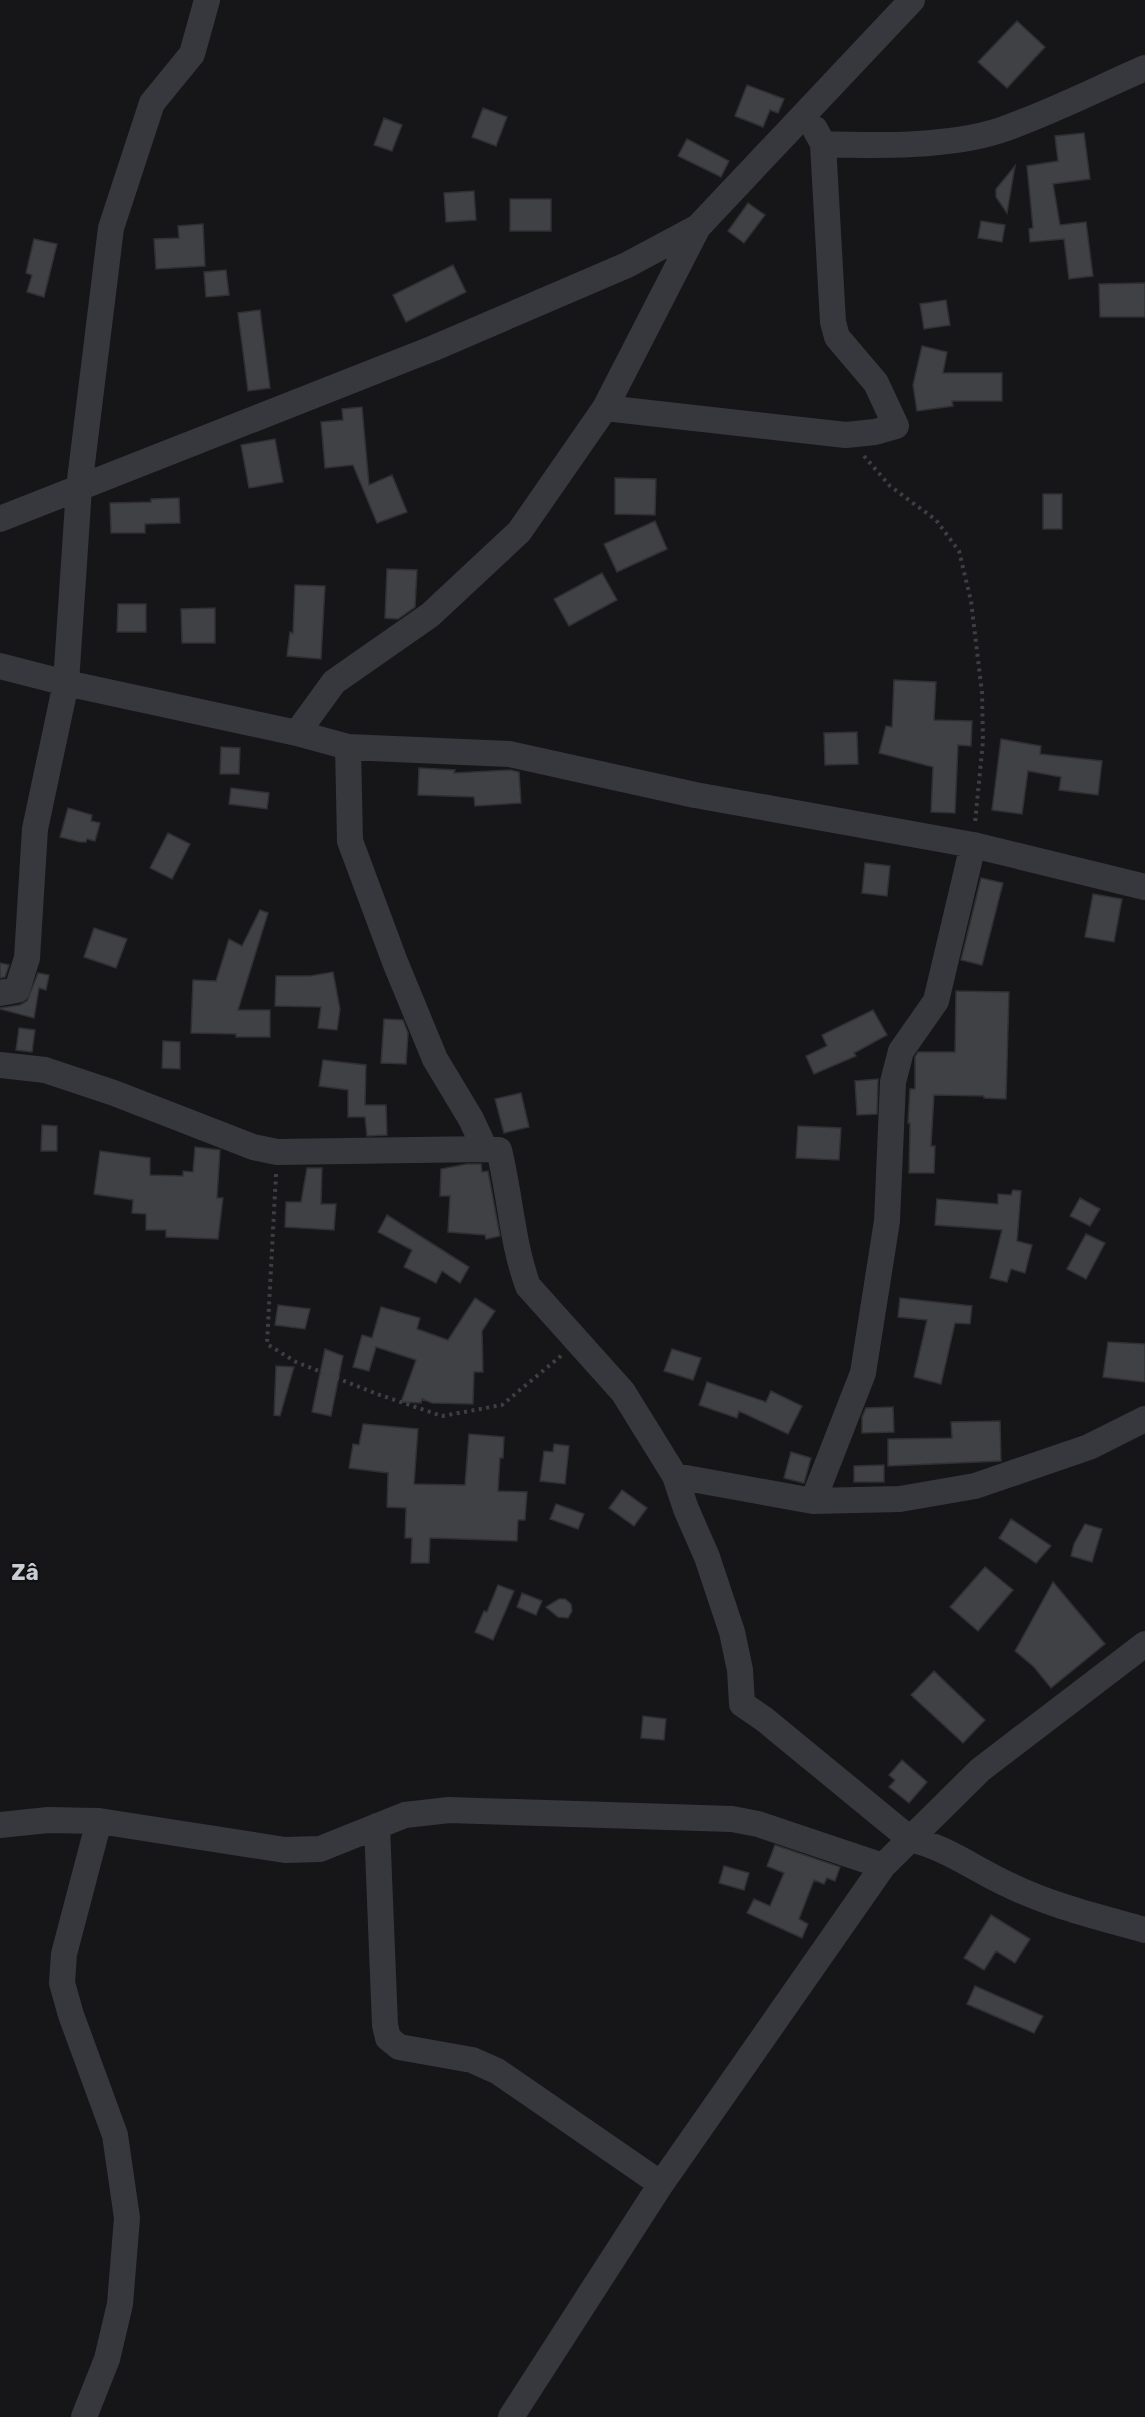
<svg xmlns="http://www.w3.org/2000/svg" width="1145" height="2417" viewBox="0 0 1145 2417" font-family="Rubik,sans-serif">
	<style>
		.building { fill: #404145; stroke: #303034; stroke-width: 1.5 }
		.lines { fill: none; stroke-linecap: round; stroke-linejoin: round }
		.path { stroke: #3d3f44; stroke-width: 4; stroke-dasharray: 3 4.5; stroke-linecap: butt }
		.minor { stroke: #37383d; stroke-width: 26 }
		.labels { text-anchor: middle; stroke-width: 5; stroke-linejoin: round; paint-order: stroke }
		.quarter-label { font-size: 22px; font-weight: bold; fill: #c9ccd4; stroke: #111113 }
	</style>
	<rect width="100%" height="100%" fill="#161618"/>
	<path class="building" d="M1017 21 1045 47 1007 88 978 62Z
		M747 85 784 99 778 113 770 110 763 127 735 116Z
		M483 108 507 117 496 146 472 137Z
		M384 118 402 125 392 151 374 145Z
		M1084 133 1090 179 1053 184 1060 225 1086 222 1093 276 1069 279 1064 239 1030 242 1029 229 1033 228 1027 166 1058 161 1055 136Z
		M687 139 729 161 721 177 678 156Z
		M1015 166 1007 213 996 197V189Z
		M474 191 476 220 446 222 444 193Z
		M510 199H551V231H510Z
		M748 203 765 215 744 243 728 231Z
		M981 221 1005 225 1002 242 978 238Z
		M203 224 205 266 156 269 154 239 179 238 178 226Z
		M34 239 57 244 44 297 27 292 32 275 26 273Z
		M453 265 466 292 406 322 393 295Z
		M226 270 229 295 206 297 204 272Z
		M1145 283V317H1100L1099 284Z
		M946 300 950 325 924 329 920 304Z
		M260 310 270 388 248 391 238 313Z
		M922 346 947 352 943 373H1002V401H952L953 406 917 411 913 385Z
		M362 407 369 485 392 475 407 512 377 523 353 465 325 468 321 422 343 420 342 409Z
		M275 439 283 482 249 488 241 445Z
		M615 478 656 479 655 515 615 514Z
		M1043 494H1062V529H1043Z
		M179 498 180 523 145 524V533H111L110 503 151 502V499Z
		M655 521 667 549 617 572 604 544Z
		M387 569 417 570 415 607 398 619 385 618Z
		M602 573 617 600 569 626 554 599Z
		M295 585 325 586 321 659 287 656 290 632 293 633Z
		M118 604H146V632H117Z
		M215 608V643H182L181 609Z
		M894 680 936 682 934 720 972 721 971 746 958 745 955 813 931 812 933 767 879 753 886 726 892 727Z
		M857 732 858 764 825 765 824 733Z
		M1001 739 1041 746 1040 754 1102 761 1098 795 1059 790 1061 777 1028 771 1022 814 992 810Z
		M221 747 240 748 239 774H220Z
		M419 768 455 770 454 773 511 770 519 772 521 803 475 806 474 797 418 795Z
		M231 788 269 793 267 809 229 804Z
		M68 808 92 815 91 821 100 823 95 841 87 839 86 842H80L60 837Z
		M168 833 190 844 172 879 150 868Z
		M865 863 890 866 887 896 862 893Z
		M981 878 1003 883 982 965 961 960Z
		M1093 894 1122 899 1114 942 1085 937Z
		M260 910 268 913 238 1010H270V1037H236V1034L191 1033 193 980 216 981 229 939 242 946Z
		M94 928 127 939 116 968 84 957Z
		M0 963 9 965 5 977 0 978Z
		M333 972 340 1009 337 1030 318 1028 321 1007 275 1006 276 976H310Z
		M38 973 49 975 46 990 39 988 34 1018 0 1009V1008L20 1005 27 1001Z
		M956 991 1009 992 1006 1099 984 1098V1096L934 1095 931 1146H935L934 1173H909L910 1123H908L910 1089H915V1057L918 1052H955Z
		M873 1010 887 1035 854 1053 856 1056 814 1074 806 1056 827 1046 822 1035Z
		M384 1019 403 1020 408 1033 406 1064 381 1063Z
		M19 1028 35 1030 32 1052 16 1050Z
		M163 1041 180 1042V1069L162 1068Z
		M323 1060 366 1065 365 1105H386L387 1135 367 1136 365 1117H348V1090L319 1086Z
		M878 1079 877 1114 857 1115 855 1081Z
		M521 1093 529 1127 504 1133 495 1099Z
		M42 1125 57 1126V1151H41Z
		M798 1126 841 1128 839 1160 796 1158Z
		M195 1147 220 1150 217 1198H223L218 1239 166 1237V1230H146V1214L132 1213 133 1200 94 1194 100 1151 150 1158V1175L183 1176V1171L193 1172Z
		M467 1164H481L482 1172 488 1171 500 1236 486 1239 485 1235 448 1232 450 1196H440L441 1169Z
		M307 1168H322L321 1204H336L334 1230 285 1227 286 1202H301Z
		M1013 1190 1021 1191 1017 1241 1032 1245 1025 1273 1011 1269 1007 1282 990 1278 1002 1230 935 1225 937 1199 998 1204V1194L1011 1195Z
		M1080 1198 1100 1209 1090 1226 1070 1216Z
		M387 1215 469 1267 460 1283 442 1271 436 1283 404 1267 412 1250 378 1232Z
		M1086 1234 1105 1243 1086 1279 1067 1269Z
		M475 1298 495 1311 482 1331 483 1372H474L473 1404 432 1403 422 1399 421 1403 401 1402 416 1360 376 1347 369 1371 353 1367 362 1335 372 1338 381 1307 420 1318 417 1329 448 1340Z
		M900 1298 972 1306 970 1324 955 1323 941 1384 914 1377 927 1320 898 1317Z
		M278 1305 310 1309 305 1329 275 1325Z
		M1108 1342 1145 1344V1382L1103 1377Z
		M325 1349 343 1356 331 1416 312 1412Z
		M672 1349 701 1358 693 1380 664 1371Z
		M276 1366 294 1367 280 1416 274 1415Z
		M707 1382 766 1402 771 1391 802 1406 788 1434 739 1411 737 1418 699 1405Z
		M893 1407 894 1432 862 1433V1417L866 1408Z
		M1000 1421 1001 1461 888 1466V1439L952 1438 951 1422Z
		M363 1424 418 1429 414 1484 465 1485 469 1434 504 1437 503 1458H500L498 1491 527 1492 525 1520H518L517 1541 430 1538 429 1563H411L412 1538H405L406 1508 387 1507 388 1473 349 1468 353 1444 359 1445Z
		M554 1444 569 1446 565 1484 540 1481 544 1451 553 1452Z
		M791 1452 811 1458 804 1483 784 1478Z
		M884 1465V1482H854V1466Z
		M622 1490 647 1508 634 1526 609 1508Z
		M556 1504 584 1514 578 1529 550 1519Z
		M1011 1519 1051 1546 1036 1563 999 1538Z
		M1085 1524 1102 1529 1092 1562 1071 1556 1074 1544Z
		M985 1567 1013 1590 978 1631 950 1607Z
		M1053 1582 1105 1644 1051 1688 1034 1667 1015 1651Z
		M498 1585 514 1591 493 1640 475 1632 484 1611 487 1612Z
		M522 1593 542 1601 536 1615 517 1607Z
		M559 1599H565L571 1604 572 1611 568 1618 558 1617 546 1607Z
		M934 1671 985 1720 963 1743 911 1695Z
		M643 1716 666 1719 664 1740 641 1738Z
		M902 1760 927 1782 909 1803 889 1787 895 1780 889 1775Z
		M775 1845 840 1867 835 1881 827 1878 824 1884 814 1880 799 1919 808 1924 802 1938 747 1913 754 1899 770 1906 784 1873 767 1866Z
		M724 1866 749 1873 744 1890 719 1883Z
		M991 1915 1030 1939 1015 1963 996 1951 984 1970 964 1958Z
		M975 1986 1043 2016 1034 2033 967 2004Z"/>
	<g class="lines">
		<path class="path" d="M864 456 890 486 936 520 959 551 971 601 982 693 983 741 975 823
			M276 1174 267 1344 296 1362 377 1394 442 1416 502 1405 562 1355"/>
		<path class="minor" d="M815 129 823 144C876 146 950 147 1001 130 1050 113 1097 89 1145 68
			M605 408 846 435 875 432 896 426 876 383 837 337 833 322 823 144
			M0 519 434 348 627 265 698 227 912 0
			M0 666 66 683 297 733 348 747 509 754 695 795 973 845 1145 887
			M297 733 334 682 430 615 519 532 605 408 698 227
			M348 747 350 841 395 962 435 1059 471 1119 485 1149 499 1150C510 1194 512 1243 528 1286L623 1392 675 1476 686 1509 707 1557 732 1632 740 1670 742 1704 764 1719 910 1839C946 1847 976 1870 1009 1885 1052 1906 1099 1917 1145 1930
			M0 993 17 990 27 958 35 829 66 683 79 488 111 228 152 103 192 54 207 0
			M0 1065 45 1070 114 1093 253 1147 277 1152 485 1149
			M675 1476 813 1501 900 1499 975 1486 1089 1447 1145 1419
			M813 1501 863 1373 887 1221 893 1082 901 1051 936 1001 973 845
			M0 1825 48 1820 99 1821 285 1850 320 1849 405 1815 449 1810 732 1819 758 1824 883 1866
			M377 1826 385 2025 388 2038 399 2047 472 2060 497 2071 661 2184
			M84 2417 107 2359 120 2304 127 2218 115 2135 71 2015 62 1983 64 1954 99 1821
			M511 2417 661 2184 883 1866 980 1770 1145 1644"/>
	</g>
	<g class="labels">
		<g class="quarter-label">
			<text x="25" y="1580">Zâ</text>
		</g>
	</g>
</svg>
